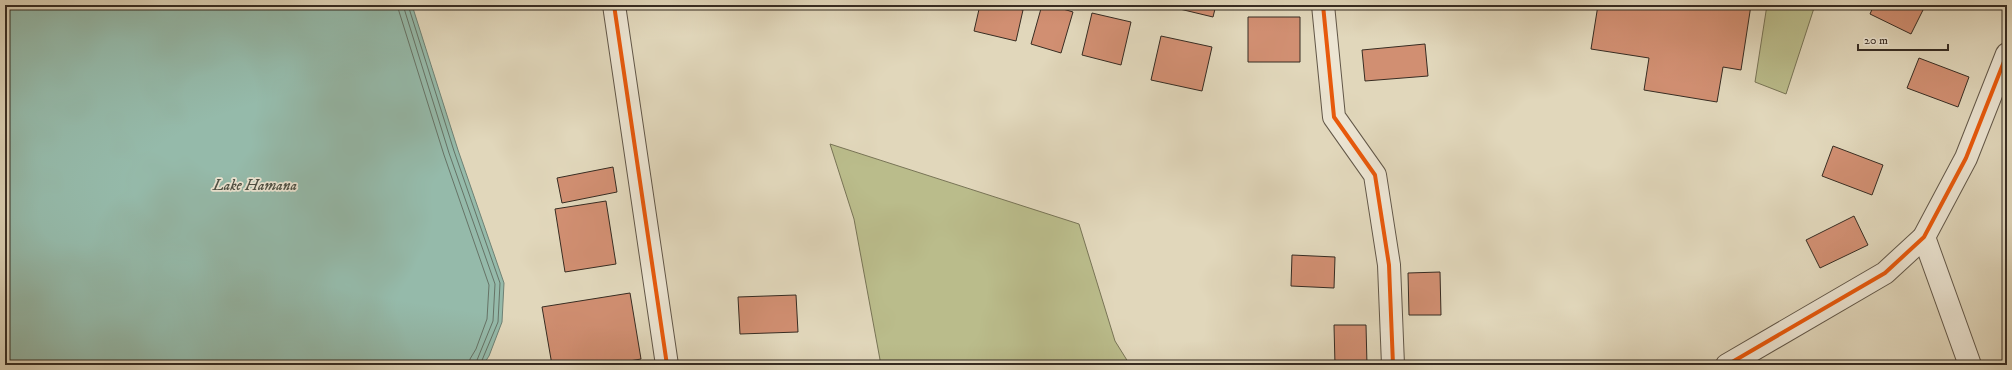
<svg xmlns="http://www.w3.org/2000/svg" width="2012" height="370" viewBox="0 0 2012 370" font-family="'IM FELL DW Pica',serif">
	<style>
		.green { fill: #babc8b; stroke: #787456 }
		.water { fill: #95baaa; stroke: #6f8174 }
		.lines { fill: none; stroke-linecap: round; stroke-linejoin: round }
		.shore { stroke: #667366; stroke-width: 1 }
		.building { fill: #d18f72; stroke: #372c22 }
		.minor-casing { stroke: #625748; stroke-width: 24 }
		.tertiary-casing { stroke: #625748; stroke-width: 24 }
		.minor { stroke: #ece5d3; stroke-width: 22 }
		.tertiary { stroke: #ece5d3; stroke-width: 22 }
		.cycleway-casing { stroke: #ece5d3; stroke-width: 6 }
		.cycleway { stroke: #e8590c; stroke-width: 4 }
		.labels { text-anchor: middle; stroke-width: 3.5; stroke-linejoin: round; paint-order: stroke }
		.water-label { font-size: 15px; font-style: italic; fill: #4e5044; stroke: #ece5d3 }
	</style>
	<rect width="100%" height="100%" fill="#e1d7bb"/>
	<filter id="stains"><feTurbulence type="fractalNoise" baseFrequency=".005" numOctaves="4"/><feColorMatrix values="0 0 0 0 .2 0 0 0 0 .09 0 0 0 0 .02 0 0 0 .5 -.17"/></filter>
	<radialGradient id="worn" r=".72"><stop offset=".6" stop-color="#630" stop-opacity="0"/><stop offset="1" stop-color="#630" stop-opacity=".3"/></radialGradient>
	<path class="green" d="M1767 5H1815L1786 94 1755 82Z
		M830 144 1079 224 1115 341 1130 365H881L854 219Z"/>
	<path class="water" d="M5 5H412L458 150 504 283 502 322 489 356 483 365H5Z"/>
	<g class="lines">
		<path class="shore" d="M397 5 444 155 489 285 487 319 476 349 470 359 469 365
			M403 5 449 153 495 284 493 321 475 365
			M408 5 454 151 500 283 498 322 480 365"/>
	</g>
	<path class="building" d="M980 5H1000L1023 10 1016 41 974 31Z
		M1042 5H1050L1073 12 1061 53 1031 44Z
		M1163 5H1216L1213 17Z
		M1598 5H1751L1741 70 1723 67 1717 102 1644 90 1649 58 1591 49Z
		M1874 5H1914L1923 10 1911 34 1870 14Z
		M1092 13 1131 22 1121 65 1082 55Z
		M1248 17H1300V62H1248Z
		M1161 36 1212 47 1202 91 1151 80Z
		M1425 44 1428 76 1365 81 1362 50Z
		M1919 58 1969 77 1958 107 1907 88Z
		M1833 146 1883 165 1872 195 1822 176Z
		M2005 164H2007V187Z
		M613 167 617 192 562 203 557 178Z
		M606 201 616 264 565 272 555 209Z
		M1854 216 1868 245 1820 268 1806 240Z
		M1292 255 1335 257 1334 288 1291 286Z
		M1440 272 1441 315H1409L1408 273Z
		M630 293 641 359 606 365H552L542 307Z
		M796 295 798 332 740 334 738 297Z
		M1334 325H1366L1367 365H1335Z
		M2003 356H2007V365H2002Z"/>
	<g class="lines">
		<defs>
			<path id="minor" d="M614 5 667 365
				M1323 5 1334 117 1375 175 1389 265 1393 365
				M1924 237 1970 365"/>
			<path id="tertiary" d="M1727 365 1885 273 1924 237 1966 158 2007 54"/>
		</defs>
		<use href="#minor" class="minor-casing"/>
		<use href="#tertiary" class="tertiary-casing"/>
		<use href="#minor" class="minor"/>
		<use href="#tertiary" class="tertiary"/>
		<defs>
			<path id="cycleway" d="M614 5 667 365
				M1323 5 1334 117 1375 175 1389 265 1393 365
				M1727 365 1885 273 1924 237 1966 158 2007 54"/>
		</defs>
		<use href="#cycleway" class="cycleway-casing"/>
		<use href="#cycleway" class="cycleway"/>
	</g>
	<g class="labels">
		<g class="water-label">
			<text x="255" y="190">Lake Hamana</text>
		</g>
	</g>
	<rect width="2012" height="370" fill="none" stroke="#e1d7bb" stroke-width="20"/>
	<rect x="6" y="6" width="2000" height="358" fill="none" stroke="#372c22" stroke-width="2"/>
	<rect x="10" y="10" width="1992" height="350" fill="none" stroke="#372c22"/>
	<path d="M1858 44v6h90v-6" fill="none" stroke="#372c22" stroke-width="2"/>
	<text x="1864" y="44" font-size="12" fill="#372c22" stroke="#ece5d3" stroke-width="3" paint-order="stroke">20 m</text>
	<rect width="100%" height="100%" filter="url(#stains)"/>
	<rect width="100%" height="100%" fill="url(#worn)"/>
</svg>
